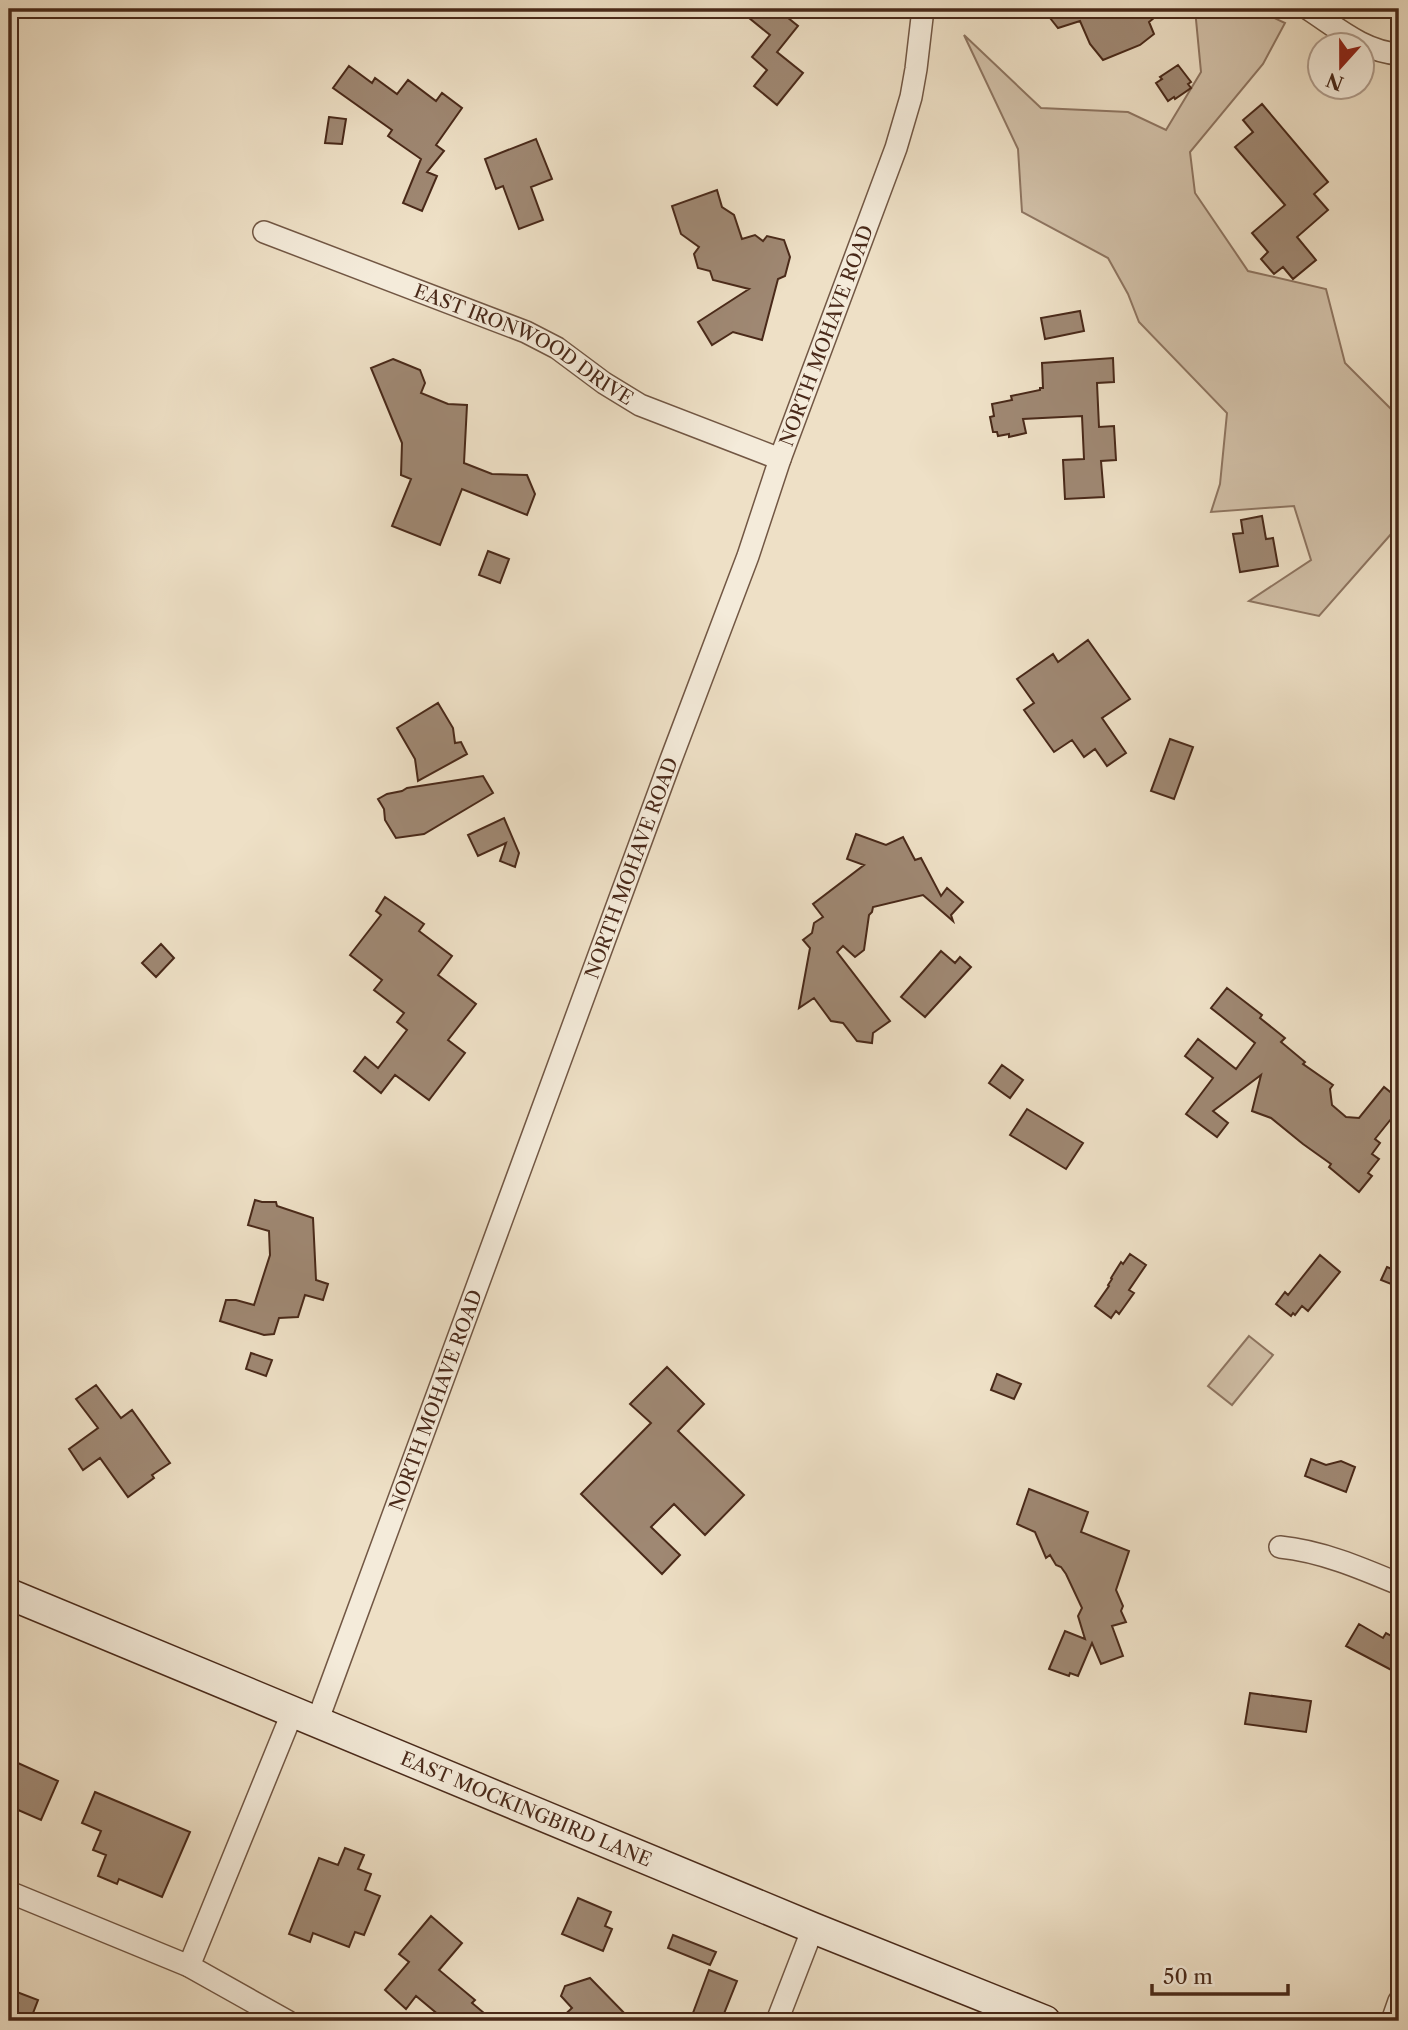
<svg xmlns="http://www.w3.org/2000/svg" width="1408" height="2030" viewBox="0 0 1408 2030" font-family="'Libre Caslon Text',serif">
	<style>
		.green { fill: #d2c1a9; stroke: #8e7561; stroke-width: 2 }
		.building { fill: #9f8873; stroke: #492919; stroke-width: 2 }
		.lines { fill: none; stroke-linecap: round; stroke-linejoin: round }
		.street-casing { stroke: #725744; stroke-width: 24 }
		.secondary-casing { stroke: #492919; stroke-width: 33 }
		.street { stroke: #f4ebda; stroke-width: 21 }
		.secondary { stroke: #f4ebda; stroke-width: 30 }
		.labels { text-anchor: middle; stroke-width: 5; stroke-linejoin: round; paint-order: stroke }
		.street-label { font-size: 19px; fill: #492919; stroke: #f4ebda }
	</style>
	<rect width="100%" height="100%" fill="#eee0c6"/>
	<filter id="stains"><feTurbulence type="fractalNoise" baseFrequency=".00286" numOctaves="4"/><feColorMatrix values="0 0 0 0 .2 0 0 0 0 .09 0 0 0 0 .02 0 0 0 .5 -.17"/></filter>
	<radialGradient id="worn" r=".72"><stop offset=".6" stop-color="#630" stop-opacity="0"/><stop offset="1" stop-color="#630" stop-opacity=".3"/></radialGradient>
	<path class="green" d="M1195 9H1255L1285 23 1263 64 1190 152 1195 193 1248 271 1326 289 1345 363 1399 417V525L1319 616 1249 601 1311 560 1294 506 1211 512 1220 484 1227 413 1139 322 1128 294 1108 258 1022 212 1018 149 964 35 1041 108 1128 112 1166 130 1201 72Z
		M1249 1336 1273 1355 1232 1405 1208 1386Z"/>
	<path class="building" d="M738 9H777L798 26 777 52 803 73 777 105 754 86 767 70 752 57 770 35Z
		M1061 9H1130L1133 12 1142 9H1165L1149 22 1154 34 1140 45 1103 60 1090 44 1080 21 1058 28 1050 18Z
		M1178 65 1191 82 1188 84 1191 88 1175 99 1174 97 1168 101 1156 83 1162 79 1160 77Z
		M349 66 372 83 375 78 397 94 408 80 436 101 442 93 462 108 436 145 444 151 427 172 437 176 422 211 403 203 421 159 388 136 392 130 333 88Z
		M1262 104 1328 182 1314 194 1328 210 1297 237 1316 260 1293 279 1283 267 1274 274 1261 259 1268 252 1252 233 1285 205 1235 147 1253 132 1243 120Z
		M329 117 346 119 342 144 325 143Z
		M536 139 552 179 531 187 543 220 519 229 503 186 496 189 485 159Z
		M717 190 722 207 734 215 742 239 755 235 763 241 767 236 784 240 790 257 785 276 778 279 762 340 733 332 712 345 698 322 749 289 713 280 710 271 698 268 694 254 699 247 681 234 672 206Z
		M1080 311 1084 331 1045 339 1041 318Z
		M1113 358 1114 382 1097 383 1099 427 1114 426 1116 460 1101 461 1104 497 1065 499 1063 460 1084 459 1082 416 1023 419 1026 433 1009 437V434L998 436 997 432H993L990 417 994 416 992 404 1012 400 1011 396 1040 390V388H1043L1042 363Z
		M393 359 420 370 425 383 421 393 448 404 467 405 464 463 492 474 527 475 535 494 527 515 462 489 440 545 392 526 411 479 401 475 402 443 371 368Z
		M1262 516 1266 539 1273 538 1278 566 1240 572 1233 534 1243 533 1241 520Z
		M488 551 509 559 500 583 479 575Z
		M1088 640 1130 699 1102 718 1126 753 1107 766 1095 749 1084 757 1072 740 1054 752 1024 710 1034 703 1017 679 1053 654 1058 662Z
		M438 703 453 728 455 743 461 742 467 754 418 781 415 759 397 728Z
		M1170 739 1193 747 1174 799 1151 791Z
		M483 776 493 793 424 834 396 838 385 820 384 809 378 799 387 794 402 791 407 788Z
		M504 818 519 853 515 867 500 861 506 843 478 856 468 835Z
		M856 834 886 845 903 837 915 860 921 858 941 896 947 888 963 902 951 915 953 921 923 895 873 907 872 912 869 915 864 950 855 957 843 946 837 952 890 1021 873 1033 872 1043 857 1041 843 1023 831 1021 814 998 799 1008 810 948 803 940 812 933 814 923 823 917 813 904 864 865 847 859Z
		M385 897 424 924 419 931 452 956 438 975 476 1004 448 1040 465 1053 429 1100 395 1075 381 1093 354 1071 365 1057 378 1068 407 1030 397 1022 404 1013 374 990 382 980 350 955 381 915 376 911Z
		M161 944 174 958 156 977 142 963Z
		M941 951 955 963 960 957 971 967 925 1017 901 997Z
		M1227 988 1262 1015 1260 1018 1285 1038 1281 1042 1305 1062 1303 1064 1333 1085 1330 1089 1332 1105 1346 1117 1359 1118 1384 1087 1399 1099V1109L1375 1139 1380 1143 1372 1154 1379 1159 1368 1173 1372 1176 1359 1192 1329 1167 1331 1164 1303 1144 1271 1118 1252 1111 1261 1075 1213 1111 1228 1123 1217 1137 1186 1114 1213 1078 1185 1056 1198 1039 1236 1069 1255 1043 1211 1008Z
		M1002 1065 1023 1080 1010 1098 989 1083Z
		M1027 1109 1083 1143 1066 1169 1010 1135Z
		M255 1200 262 1202H276L277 1206 313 1218 316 1280 328 1284 323 1300 305 1295 298 1317 279 1318 274 1334 264 1335 220 1321 226 1300H236L254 1305 270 1255 269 1231 248 1225Z
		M1130 1254 1146 1265 1129 1290 1134 1293 1119 1314 1116 1311 1111 1318 1095 1306 1109 1286 1108 1285 1112 1279 1111 1278 1121 1262 1123 1264Z
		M1320 1255 1340 1272 1308 1311 1302 1306 1295 1315 1293 1313 1291 1316 1276 1304 1285 1292 1288 1295Z
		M1387 1267 1399 1272 1396 1286 1381 1280Z
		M251 1353 272 1360 266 1376 246 1369Z
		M667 1367 704 1404 678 1431 744 1495 705 1535 674 1504 651 1527 680 1555 662 1574 581 1494 651 1423 630 1404Z
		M997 1374 1021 1384 1014 1399 991 1390Z
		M96 1385 121 1418 132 1410 170 1463 152 1475 154 1478 128 1497 100 1458 83 1470 69 1449 98 1428 76 1399Z
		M1311 1459 1326 1465 1341 1461 1355 1467 1346 1492 1305 1476Z
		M1029 1489 1088 1512 1081 1532 1129 1551 1116 1590 1123 1606 1121 1611 1126 1622 1112 1626 1123 1656 1101 1664 1092 1643 1078 1676 1070 1673 1069 1676 1049 1669 1065 1631 1085 1639 1078 1616 1082 1608 1066 1574 1061 1567 1056 1565 1050 1555 1046 1558 1035 1532 1017 1524Z
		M1359 1624 1383 1638 1386 1633 1399 1640V1674L1346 1646Z
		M1250 1693 1311 1701 1306 1732 1245 1724Z
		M9 1759 58 1781 41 1820 9 1806Z
		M95 1792 190 1832 162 1897 119 1879 117 1884 98 1876 106 1855 93 1850 101 1831 82 1823Z
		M345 1848 364 1855 358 1869 371 1874 365 1890 380 1896 364 1935 355 1932 349 1947 313 1933 310 1942 289 1934 319 1858 338 1865Z
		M578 1898 611 1912 605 1926 612 1929 603 1951 562 1934Z
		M431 1916 462 1943 439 1970 475 2000 472 2003 484 2013 477 2021H446L416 1996 406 2009 385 1990 409 1962 399 1954Z
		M673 1935 716 1952 710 1965 668 1948Z
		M709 1970 737 1981 721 2021H690Z
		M590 1978 632 2021H558L572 2008 561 1996 565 1986Z
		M9 1989 38 2000 30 2021H9Z"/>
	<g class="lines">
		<defs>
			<g id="street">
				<path d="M1308 9C1336 27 1364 52 1399 54"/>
				<path id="s1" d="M264 232 526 332 557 348 604 383 640 405 780 459"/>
				<path d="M1280 1547C1321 1551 1361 1568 1399 1584"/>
				<path id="s2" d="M317 1722 670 762 748 556 780 459 896 148 911 97 916 69 923 9"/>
				<path d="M9 1892 189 1966 287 2021"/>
				<path d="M189 1966 293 1711"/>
				<path d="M777 2021 813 1928"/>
				<path d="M1392 2021 1399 2001"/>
			</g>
			<g id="secondary">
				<path id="s3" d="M9 1594 813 1928 1045 2021"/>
			</g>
		</defs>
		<use href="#street" class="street-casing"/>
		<use href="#secondary" class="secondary-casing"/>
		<use href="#street" class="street"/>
		<use href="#secondary" class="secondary"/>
	</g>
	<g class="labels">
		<g class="street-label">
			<text dy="7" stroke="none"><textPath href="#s2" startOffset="1477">NORTH MOHAVE ROAD</textPath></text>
			<text dy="7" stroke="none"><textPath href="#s1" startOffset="284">EAST IRONWOOD DRIVE</textPath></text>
			<text dy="7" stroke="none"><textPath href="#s2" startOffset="910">NORTH MOHAVE ROAD</textPath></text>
			<text dy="7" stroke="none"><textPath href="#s2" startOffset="343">NORTH MOHAVE ROAD</textPath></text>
			<text dy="7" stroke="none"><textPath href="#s3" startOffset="560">EAST MOCKINGBIRD LANE</textPath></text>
		</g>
	</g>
	<rect width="1408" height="2030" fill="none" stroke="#eee0c6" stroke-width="35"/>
	<rect x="10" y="10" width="1387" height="2009" fill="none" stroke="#492919" stroke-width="3.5"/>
	<rect x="18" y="18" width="1373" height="1995" fill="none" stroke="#492919" stroke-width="2"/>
	<g transform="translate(1341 66) rotate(201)"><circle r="33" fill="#f4ebda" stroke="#b09d8d" stroke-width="2"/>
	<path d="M0-5L12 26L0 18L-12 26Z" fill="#8f2418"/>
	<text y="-10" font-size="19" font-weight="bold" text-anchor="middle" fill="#492919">N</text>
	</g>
	<path d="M1152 1984v10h136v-10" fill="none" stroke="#492919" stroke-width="3.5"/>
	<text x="1163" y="1984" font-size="21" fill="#492919" stroke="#f4ebda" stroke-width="5" paint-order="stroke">50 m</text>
	<rect width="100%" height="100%" filter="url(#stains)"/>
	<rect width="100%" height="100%" fill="url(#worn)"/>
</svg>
